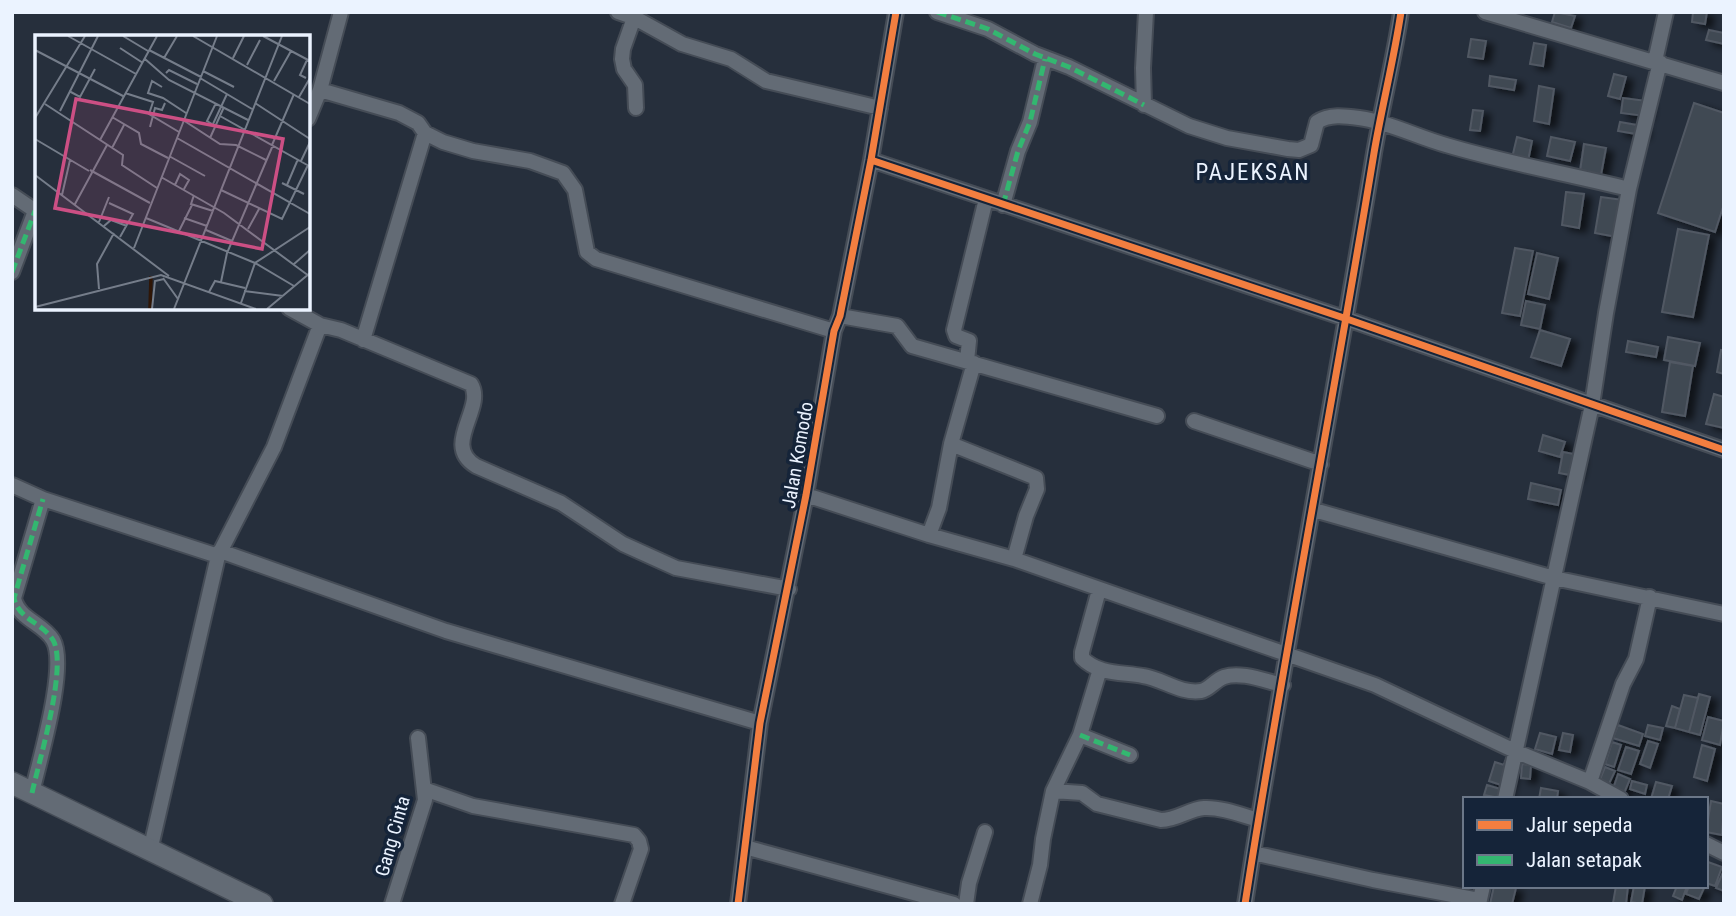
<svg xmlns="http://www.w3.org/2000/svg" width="1736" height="916" viewBox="0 0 1736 916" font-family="'Roboto Condensed',sans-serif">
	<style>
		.building { fill: #414852; stroke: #515964; stroke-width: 2; filter: url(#shadow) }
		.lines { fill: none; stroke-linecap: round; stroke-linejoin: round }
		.street-casing { stroke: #454c56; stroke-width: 18 }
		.secondary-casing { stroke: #454c56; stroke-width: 24 }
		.street { stroke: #636b75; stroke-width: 14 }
		.secondary { stroke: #636b75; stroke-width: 21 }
		.quiet { stroke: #33b770; stroke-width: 5; stroke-dasharray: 10 5; stroke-linecap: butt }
		.cycleway-casing { stroke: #152439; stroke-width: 11 }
		.cycleway { stroke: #f27e40; stroke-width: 7 }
		.labels { text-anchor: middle; stroke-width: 7; stroke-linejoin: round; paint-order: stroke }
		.street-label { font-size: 19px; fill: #ebf3ff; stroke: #152439 }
		.quarter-label { font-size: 23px; letter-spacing: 2px; fill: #ebf3ff; stroke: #152439 }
		.inset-river { fill: none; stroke: #2f1607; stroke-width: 3.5 }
		.inset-road { fill: none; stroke: #757d8a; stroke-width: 2 }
		.view { fill: #cc4f84; fill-opacity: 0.15; stroke: #cc4f84; stroke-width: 3.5 }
		.inset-edge { fill: none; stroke: #ebf3ff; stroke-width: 3.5 }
	</style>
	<defs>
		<filter id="shadow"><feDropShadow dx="7" dy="4" stdDeviation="3.5" flood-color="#0009"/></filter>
	</defs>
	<rect width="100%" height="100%" fill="#262f3c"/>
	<path class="building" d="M1555 12 1575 16 1571 28 1552 22Z
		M1693 12H1707L1705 24 1692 22Z
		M1709 30 1724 33V44L1706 40Z
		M1471 39 1486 41 1483 59 1468 57Z
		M1534 43 1546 45 1543 66 1530 64Z
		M1614 74 1626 77 1620 99 1608 96Z
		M1490 76 1516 80 1514 90 1489 86Z
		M1539 86 1554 89 1549 124 1534 121Z
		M1623 98 1647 101 1645 116 1621 113Z
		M1694 103 1724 113V204L1715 232 1658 213Z
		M1473 110 1483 111 1480 131 1470 130Z
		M1620 122 1643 126 1642 135 1618 131Z
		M1517 137 1532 141 1528 161 1512 158Z
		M1551 137 1575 142 1570 161 1547 156Z
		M1584 144 1606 148 1601 175 1580 171Z
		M1566 192 1584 194 1579 228 1562 225Z
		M1601 197 1623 200 1617 237 1595 233Z
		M1678 229 1709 235 1693 317 1662 312Z
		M1515 248 1533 251 1520 316 1502 313Z
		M1537 253 1558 258 1549 299 1528 294Z
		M1526 301 1545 305 1540 329 1521 325Z
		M1540 330 1570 339 1561 366 1531 357Z
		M1668 337 1700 343 1695 366 1664 360Z
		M1628 341 1658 347 1656 357 1626 352Z
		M1721 350 1724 351V374L1717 372Z
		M1670 362 1693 366 1685 416 1662 412Z
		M1714 394 1724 397V428L1706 424Z
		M1543 435 1565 442 1560 457 1539 451Z
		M1563 452 1579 455 1575 476 1559 473Z
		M1531 483 1561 490 1558 505 1528 499Z
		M1699 694 1710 697 1700 735 1689 732Z
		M1684 695 1698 698 1689 732 1675 728Z
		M1672 706 1680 709 1675 728 1666 726Z
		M1708 717 1724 721 1720 745 1702 740Z
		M1618 725 1643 734 1639 746 1613 738Z
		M1648 725 1663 728 1660 740 1645 736Z
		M1540 733 1556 737 1552 754 1535 749Z
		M1563 733 1573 735 1570 752 1559 750Z
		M1648 741 1658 744 1650 768 1640 764Z
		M1612 742 1621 745 1614 767 1605 764Z
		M1702 745 1715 749 1707 781 1694 777Z
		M1626 747 1639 751 1631 774 1618 770Z
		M1505 761 1514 763 1507 787 1489 781 1495 762 1504 765Z
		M1522 764 1531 765 1530 779 1521 778Z
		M1605 767 1615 771 1607 788 1598 784Z
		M1618 774 1630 779 1623 796 1612 792Z
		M1632 781 1647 785 1645 794 1630 789Z
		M1656 782 1672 786 1668 799H1651Z
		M1487 785 1507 791 1505 799 1484 795Z
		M1541 788 1558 791 1557 799H1539Z
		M1711 801 1724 804 1722 835 1706 832Z
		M1708 862 1722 867 1715 886 1706 883Z
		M1724 870V891L1716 888Z
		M1494 886 1516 888 1512 904H1490Z
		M1616 886H1628L1626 904 1613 903Z
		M1634 886H1645L1642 904 1631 902Z
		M1677 886H1687L1682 900 1673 896Z
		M1689 886 1704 888 1699 899 1686 894Z"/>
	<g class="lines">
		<defs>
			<path id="street" d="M618 12 635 18 682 44 731 59 766 81 880 108
				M937 12 988 29 1035 54 1069 67 1189 126 1227 138 1288 149 1299 150 1311 145 1317 122C1329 114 1345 116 1359 118 1389 122 1417 137 1446 145 1506 163 1569 174 1629 189
				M1485 12 1724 83
				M1655 61 1666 12
				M320 90 399 113 418 123 425 133 443 142 473 151 530 161 563 173 575 190 587 252 596 259 834 331
				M1144 105 1143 68 1146 12
				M636 108 635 85 624 69 622 59 623 49 636 12
				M308 119 320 90 341 12
				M871 160 1347 319 1724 450
				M12 195 37 212
				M1003 205 1018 151 1030 122 1045 59
				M12 272 35 211
				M289 308 320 325 341 330 471 384C486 408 441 445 476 466L561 503 623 544 676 568 789 589
				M840 316 897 326 912 346 1157 416
				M363 340 425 133
				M967 361 969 341 956 336 954 330 986 199
				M1194 421 1321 464
				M951 444 974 363
				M12 485 43 499 218 556
				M806 495 929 535 1014 559 1375 685 1517 752 1590 782 1621 799
				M1314 510 1554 578 1724 614
				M929 535 939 508 951 444 1036 478 1037 489 1026 516 1014 559
				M220 551 446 631 760 723
				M1099 590 1082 652V658C1099 675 1122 672 1143 676 1163 679 1180 694 1201 691 1209 690 1215 680 1224 677 1241 671 1265 681 1283 685
				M1080 735 1130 755
				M1590 782 1623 684 1636 659 1650 597
				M424 789 473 806 634 835 639 841 641 849 622 904
				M1053 791 1082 793 1097 804 1161 820C1177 820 1189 809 1204 808 1221 807 1241 815 1258 820
				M32 793C39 761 68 666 53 640 43 623 18 619 14 598L43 499
				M1505 799 1592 405 1606 313 1629 189 1660 62
				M1706 844 1724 853
				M745 847 954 904
				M150 851 218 556 274 447 320 325
				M1253 853 1373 880 1479 900
				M392 904 425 800 418 738
				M738 904 760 723 806 495 834 331 840 316 871 160 896 12
				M966 904 969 883 985 832
				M1030 904 1040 865 1043 839 1053 791 1080 735 1100 669
				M1245 904C1284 653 1333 403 1374 153 1382 106 1394 59 1401 12
				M1479 904 1483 886"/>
			<path id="secondary" d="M12 783 262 904"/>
		</defs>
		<use href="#street" class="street-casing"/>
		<use href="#secondary" class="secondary-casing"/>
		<use href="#street" class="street"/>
		<use href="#secondary" class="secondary"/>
		<path class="quiet" d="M937 12 988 29 1035 54 1069 67 1144 105
			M1003 205 1018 151 1030 122 1045 59
			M12 272 35 211
			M1080 735 1130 755
			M32 793C39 761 68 666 53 640 43 623 18 619 14 598L43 499"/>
		<defs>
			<path id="cycleway" d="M871 160 1347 319 1724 450
				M738 904 760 723 806 495 834 331 840 316 871 160 896 12
				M1245 904C1284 653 1333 403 1374 153 1382 106 1394 59 1401 12"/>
		</defs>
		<use href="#cycleway" class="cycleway-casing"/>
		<use href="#cycleway" class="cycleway"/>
	</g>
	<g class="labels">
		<g class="street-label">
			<text transform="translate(797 455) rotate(-80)" y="7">Jalan Komodo</text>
			<text transform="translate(392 836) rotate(-74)" y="7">Gang Cinta</text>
		</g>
		<g class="quarter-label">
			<text x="1253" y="180">PAJEKSAN</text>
		</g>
	</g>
	<g transform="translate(35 35)">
		<rect width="275" height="275" fill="#262f3c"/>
		<path class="inset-river" d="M115 274 116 241"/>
		<path class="inset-road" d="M33 1 101 39M88 1 113 16M158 1 275 69M228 1 275 26M85 13 108 28M0 15 88 61M114 15 166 42M129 23 142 1M198 23 209 1M110 24 134 45 213 85M212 30 225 5M168 36 199 52M131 38 134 35 162 49M165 43 217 74M271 43 265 40 272 25M239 46 256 16M127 52 117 46 113 58 128 63 151 78M34 56 45 62 60 34M90 58 118 67 114 79 144 97M264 62 275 43M220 68 275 104M10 69 88 120 87 130 122 153M25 76 63 1M185 81 274 131M77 82 104 98 106 109 133 123M0 83 50 1M148 85 185 109 201 110 231 125M177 89 172 86 181 68M178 89 192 59M115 92 120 73 127 75 130 68M142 103 275 179M175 103 189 72M0 104 54 136M65 105 122 1M237 110 259 59M77 113 89 90M134 121 170 141M266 126 275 107M55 135 115 168M0 140 134 241M126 142 189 178 274 241M247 148 269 159M140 150 145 139 154 145 149 154M252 150 263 124M186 155 247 184 273 130M27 160 35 125M159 160 156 169 178 176M74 168 98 179 85 202M40 169 72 110M111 183 220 228 259 251M149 183 172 191M64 187 74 162M69 191 76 185 92 191M213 194 224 174M171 195 197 206M143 198 157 170M99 213 182 1M259 229 275 215M128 243 143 264M186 247 192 218 238 110M64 254 62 229 79 198M209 256 248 261M174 257 180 246 210 253M206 268 220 228 275 192M0 272 126 240 221 274M117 274 120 246 129 244M139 274 247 1M232 274 275 238"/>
		<path class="view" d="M41 64 248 104 227 214 20 173Z"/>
		<rect width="275" height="275" class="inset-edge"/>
	</g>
	<rect width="1736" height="916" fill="none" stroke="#ebf3ff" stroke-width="28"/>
	<rect x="1463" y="797" width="245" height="91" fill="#152439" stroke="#6b7788" stroke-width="2"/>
	<rect x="1477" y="820" width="35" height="10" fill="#f27e40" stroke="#6b7788" stroke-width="2"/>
	<text x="1526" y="832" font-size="21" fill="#ebf3ff">Jalur sepeda</text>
	<rect x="1477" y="855" width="35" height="10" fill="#33b770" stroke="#6b7788" stroke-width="2"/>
	<text x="1526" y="867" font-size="21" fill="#ebf3ff">Jalan setapak</text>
</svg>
